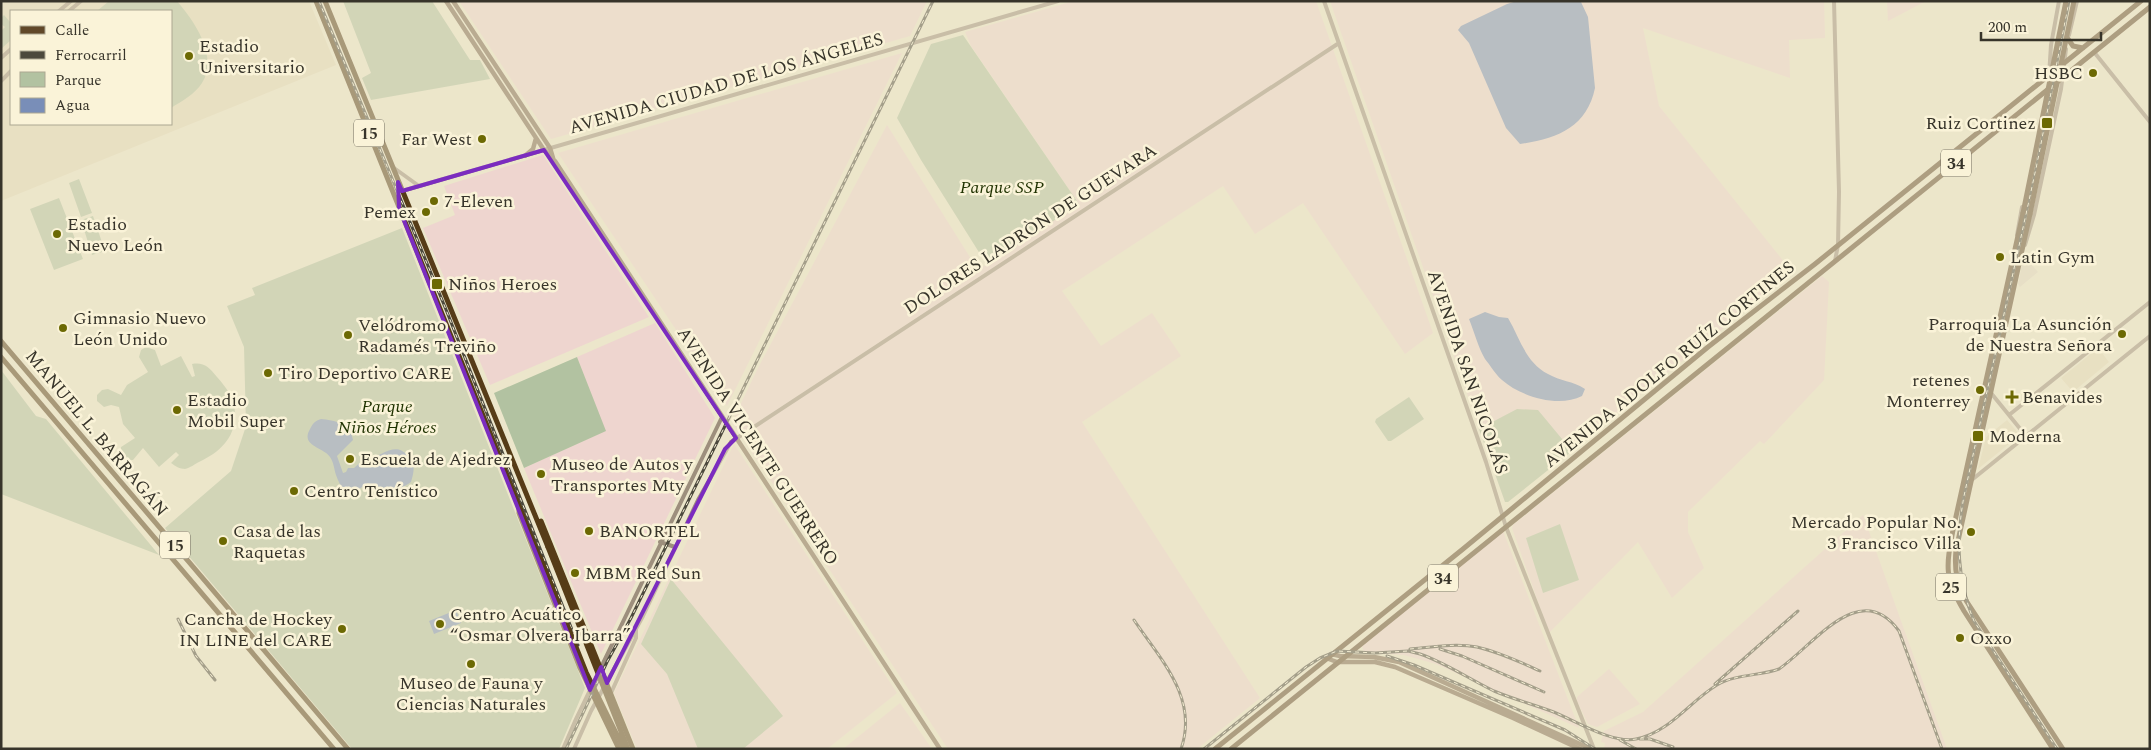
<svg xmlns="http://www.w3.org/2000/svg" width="2151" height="750" viewBox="0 0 2151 750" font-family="Spectral,serif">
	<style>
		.commercial { fill: #e0d8c2 }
		.industrial { fill: #eed5cf }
		.built { fill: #e2dab8; fill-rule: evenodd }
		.green { fill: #b2c2a1 }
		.water { fill: #798eb8 }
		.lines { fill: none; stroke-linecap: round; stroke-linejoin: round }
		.tertiary { stroke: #9d8f7d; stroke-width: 4 }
		.secondary { stroke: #7a654c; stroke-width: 4.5 }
		.primary { stroke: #614829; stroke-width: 5 }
		.trunk { stroke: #563c17; stroke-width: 5 }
		.rail-casing { stroke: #4c493d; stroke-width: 3 }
		.rail { stroke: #faf3d8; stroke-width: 1; stroke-dasharray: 4; stroke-linecap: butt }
		.primary-bridge { stroke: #614829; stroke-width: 5 }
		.trunk-bridge { stroke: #563c17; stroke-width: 5 }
		.marked { fill: none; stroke: #7b2cbf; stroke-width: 4; stroke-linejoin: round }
		.poi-dot { fill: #6c6903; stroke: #faf3d8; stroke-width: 2 }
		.labels { text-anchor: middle; stroke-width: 5; stroke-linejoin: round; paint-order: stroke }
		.shield { fill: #faf3d8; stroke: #726d5e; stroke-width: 1 }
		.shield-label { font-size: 16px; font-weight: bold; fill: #37342a }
		.poi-label { font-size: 18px; fill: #37342a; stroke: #faf3d8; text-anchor: start }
		.street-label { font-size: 18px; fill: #37342a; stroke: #faf3d8 }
		.park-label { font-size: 18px; font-style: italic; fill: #1f3200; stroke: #faf3d8 }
	</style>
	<rect width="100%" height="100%" fill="#ece6cb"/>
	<path class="commercial" d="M2024 256 2038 272 2020 287 2018 284Z"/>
	<path class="industrial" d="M459 1H927L910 36 551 139Z
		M1074 1H1316L1433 333 1405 354 1303 203 1255 234 1223 186 1062 291 1101 346 1152 313 1181 356 1082 422 1260 698 1197 749H948L732 422 758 368 887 125 978 270 1079 204 971 46 965 32Z
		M1330 1H1824L1825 38 1789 40 1790 78 1643 28 1659 106 1793 273 1505 502Z
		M1887 1H1926L1888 21Z
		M902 53 727 406 558 153Z
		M543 155 649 317 490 385 423 228 455 215 444 186Z
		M1822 276 1829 282 1824 380 1764 444 1760 441 1688 512V532L1704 568 1672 598 1638 542 1549 633 1512 528 1513 525Z
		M655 323 715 418 601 654 524 468 605 431 577 357Z
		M734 444 897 693 827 749H637L614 693Z
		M1863 515 1947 749H1604L1605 743 1601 742 1604 731 1643 712Z
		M1503 531 1579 728 1436 664 1404 655 1364 652 1362 646Z
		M1609 669 1640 704 1597 727 1588 724 1577 701V697Z
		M900 703 932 749H843Z"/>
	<path class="built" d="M1 1H309L336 65 1 201ZM11 11H171V124H11Z
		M2098 348 2109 362 2073 392 2061 378Z
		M2007 420 2020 435 1978 469 1986 437Z"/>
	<path class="green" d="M109 1H177C194 21 219 56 202 83 195 94 182 101 171 108V11H97Z
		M343 1H432L470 60H480L490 79 371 100 362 78 371 73Z
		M4 15 11 23V40L1 49V31L5 27 1 24V18Z
		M963 35 1079 204 987 265 921 160 897 118 931 44Z
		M79 179 92 213 81 217 69 183Z
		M59 198 83 259 54 270 30 209Z
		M93 216 105 251 92 255 81 220Z
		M402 228 585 688 559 749H352L165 528 231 471 246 426 244 347 227 306 255 295 252 288Z
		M146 347 155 350 161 366 181 356 192 377 195 376 192 364C204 362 209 367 217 377 226 387 235 399 235 413 236 438 219 453 199 462 195 464 190 468 185 469 180 469 175 466 171 463L179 455 176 452 159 467 143 448 133 460H124L120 456 121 447 135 438 123 424 119 407 111 405 104 407 97 401V395L102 390 108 389 121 395 127 385 148 372 139 357 141 350Z
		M577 357 606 431 524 468 494 393Z
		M1 370 36 416 46 419 159 555 1 494Z
		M1409 397 1424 419 1391 441H1388L1375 422 1376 419Z
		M1517 409 1538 410 1572 451 1508 502H1505L1479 429Z
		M1560 524 1579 580 1543 593 1526 538Z
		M671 579 783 716 743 749H698L667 674 641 644Z"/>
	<path class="water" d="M1517 1 1581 2 1588 17 1595 88C1587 127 1557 139 1520 144L1506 128 1469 43 1458 30 1461 26 1507 4Z
		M1485 312 1499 317 1508 318C1520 338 1525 362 1548 374 1560 381 1573 381 1585 389L1582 396C1559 408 1521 397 1502 380 1496 375 1490 365 1485 359 1478 347 1474 331 1469 319Z
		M321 419C334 420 351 424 353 440L337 456 343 473 346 472 348 468H354C361 462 365 457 374 456 379 455 377 456 381 454 392 449 399 446 408 456 416 464 414 472 411 482 396 493 384 489 368 483L353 493H345C342 488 338 481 336 475 334 469 334 463 330 457 323 447 300 446 310 429 313 423 315 421 321 419Z
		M456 610 461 623 434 634 429 621Z"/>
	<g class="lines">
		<path class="tertiary" d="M1324 1 1486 462 1506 527 1594 749
			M1834 1 1839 192 1838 245 1835 261
			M59 11 71 1
			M69 11 81 1
			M2069 35 2077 1
			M2094 52 2150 122
			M1 58 11 49
			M2049 76 2051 45 2059 1
			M1 81 11 71
			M394 168 419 186
			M402 191 1058 1
			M2017 235 2022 207
			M2025 245 2034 215 2061 89 2066 49
			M1991 393 2026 436
			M2009 415 2150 302
			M1963 487 2150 336
			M660 542 675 547
			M611 693 636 638V629
			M563 749 576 719 722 417
			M574 749 591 711 643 616 698 500 731 442 1339 43"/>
		<path class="secondary" d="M446 1 544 150 555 161 940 749
			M453 1 550 148 553 158
			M526 155 533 149 536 138
			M1331 654 1340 656 1374 657 1399 662 1591 749
			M1326 658 1337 662H1375L1395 667 1513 718 1580 749"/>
		<path class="primary" d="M2068 39 2073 46 2083 48
			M2023 213 1953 530C1946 567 1944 577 1964 611L2053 749
			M2030 214 1956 550C1954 570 1957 585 1967 602L2063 749
			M1215 749 1463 549 1708 347 1815 264 2141 1
			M1231 749 2150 7"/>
		<path class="trunk" d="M316 1 540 557
			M325 1 548 547
			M1 341 348 749
			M1 357 334 749
			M519 508V513L580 668 619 749
			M541 521 633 749"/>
		<defs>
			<path id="rail" d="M319 1 447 312 578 645
				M178 619 196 656 215 680
				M1134 620C1160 659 1199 698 1181 749
				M1410 649C1432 647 1456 643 1477 647 1499 652 1520 662 1540 671
				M1440 649 1462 656 1544 692
				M1387 656 1414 665 1565 730 1595 749
				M1715 684 1798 611
				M1640 739H1650L1673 747
				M1620 740 1636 749
				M566 749 607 662 631 618 933 1
				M1204 749 1306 667 1320 658 1337 651 1375 653 1408 651 1420 654C1446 663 1469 679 1494 691 1513 699 1532 704 1551 711 1575 720 1611 744 1636 739 1669 733 1690 701 1717 685 1735 674 1760 676 1779 669 1814 645 1860 577 1899 631L1942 749
				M2057 749 1974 621C1957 580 1956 540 1964 496L2037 164 2069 1"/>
		</defs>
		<use href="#rail" class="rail-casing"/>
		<use href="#rail" class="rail"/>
		<path class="primary-bridge" d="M2023 213 2066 1
			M2030 214 2074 1"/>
		<path class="trunk-bridge" d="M548 547 628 749
			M540 557 586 672 624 749"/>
	</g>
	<path d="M0 0H2151V750H0ZM544 150 736 438 725 449 607 683 601 667 590 690 399 208 398 182 402 191Z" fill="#ece6cb" fill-opacity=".55" fill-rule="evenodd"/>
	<path class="marked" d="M544 150 736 438 725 449 607 683 601 667 590 690 399 208 398 182 402 191Z"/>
	<g class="poi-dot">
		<circle cx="189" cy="56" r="5"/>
		<circle cx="2093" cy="73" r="5"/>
		<rect x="2041" y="117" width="12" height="12" rx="2.5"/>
		<circle cx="482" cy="139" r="5"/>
		<circle cx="434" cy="201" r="5"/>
		<circle cx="426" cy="212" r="5"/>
		<circle cx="57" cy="234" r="5"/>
		<circle cx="2000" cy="257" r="5"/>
		<rect x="431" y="278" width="12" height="12" rx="2.5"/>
		<circle cx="63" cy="328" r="5"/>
		<circle cx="2122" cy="334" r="5"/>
		<circle cx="348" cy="335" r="5"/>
		<circle cx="268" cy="373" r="5"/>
		<circle cx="1980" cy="390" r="5"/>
		<path d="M2009.5 389.5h5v5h5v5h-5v5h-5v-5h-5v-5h5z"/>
		<circle cx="177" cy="410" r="5"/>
		<rect x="1972" y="430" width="12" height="12" rx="2.5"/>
		<circle cx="350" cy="459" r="5"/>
		<circle cx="541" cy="474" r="5"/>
		<circle cx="294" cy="491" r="5"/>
		<circle cx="589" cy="531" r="5"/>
		<circle cx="1971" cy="532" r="5"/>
		<circle cx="223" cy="541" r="5"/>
		<circle cx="575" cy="573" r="5"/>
		<circle cx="440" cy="624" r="5"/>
		<circle cx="342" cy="629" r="5"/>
		<circle cx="1960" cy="638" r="5"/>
		<circle cx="471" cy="664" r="5"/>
	</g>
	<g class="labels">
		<g class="shield">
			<rect x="354" y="119.5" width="30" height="27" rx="4"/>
			<rect x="1941" y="149.5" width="30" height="27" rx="4"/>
			<rect x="160" y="531.5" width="30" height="27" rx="4"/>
			<rect x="1428" y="564.5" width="30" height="27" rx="4"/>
			<rect x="1936" y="573.5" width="30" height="27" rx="4"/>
		</g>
		<g class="shield-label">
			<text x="369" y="139">15</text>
			<text x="1956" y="169">34</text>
			<text x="175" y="551">15</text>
			<text x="1443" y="584">34</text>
			<text x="1951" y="593">25</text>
		</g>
		<g class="poi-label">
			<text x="199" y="52">Estadio<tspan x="199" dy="21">Universitario</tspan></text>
			<text x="2083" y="79" text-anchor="end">HSBC</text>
			<text x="2036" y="129" text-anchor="end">Ruiz Cortinez</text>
			<text x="472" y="145" text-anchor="end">Far West</text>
			<text x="444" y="207">7-Eleven</text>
			<text x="416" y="218" text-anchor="end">Pemex</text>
			<text x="67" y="230">Estadio<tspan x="67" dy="21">Nuevo León</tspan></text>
			<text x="2010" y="263">Latin Gym</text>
			<text x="448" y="290">Niños Heroes</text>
			<text x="73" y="324">Gimnasio Nuevo<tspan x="73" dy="21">León Unido</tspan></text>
			<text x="2112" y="330" text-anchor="end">Parroquia La Asunción<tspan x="2112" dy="21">de Nuestra Señora</tspan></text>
			<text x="358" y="331">Velódromo<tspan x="358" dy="21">Radamés Treviño</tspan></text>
			<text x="278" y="379">Tiro Deportivo CARE</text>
			<text x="1970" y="386" text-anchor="end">retenes<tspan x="1970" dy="21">Monterrey</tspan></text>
			<text x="2022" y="403">Benavides</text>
			<text x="187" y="406">Estadio<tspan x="187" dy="21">Mobil Super</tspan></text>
			<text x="1989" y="442">Moderna</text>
			<text x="360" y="465">Escuela de Ajedrez</text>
			<text x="551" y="470">Museo de Autos y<tspan x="551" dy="21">Transportes Mty</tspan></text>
			<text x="304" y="497">Centro Tenístico</text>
			<text x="1961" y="528" text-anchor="end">Mercado Popular No.<tspan x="1961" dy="21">3 Francisco Villa</tspan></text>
			<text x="233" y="537">Casa de las<tspan x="233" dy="21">Raquetas</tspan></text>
			<text x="599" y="537">BANORTEL</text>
			<text x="585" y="579">MBM Red Sun</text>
			<text x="450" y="620">Centro Acuático<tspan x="450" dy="21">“Osmar Olvera Ibarra”</tspan></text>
			<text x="332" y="625" text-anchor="end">Cancha de Hockey<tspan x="332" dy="21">IN LINE del CARE</tspan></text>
			<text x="1970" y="644">Oxxo</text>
			<text x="471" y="689" text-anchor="middle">Museo de Fauna y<tspan x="471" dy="21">Ciencias Naturales</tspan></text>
		</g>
		<g class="street-label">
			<text transform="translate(726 83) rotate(-16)" y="6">AVENIDA CIUDAD DE LOS ÁNGELES</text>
			<text transform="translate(1030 229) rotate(-33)" y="6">DOLORES LADRÒN DE GUEVARA</text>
			<text transform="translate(1669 364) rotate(-39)" y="6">AVENIDA ADOLFO RUÍZ CORTINES</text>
			<text transform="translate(1468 372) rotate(71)" y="6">AVENIDA SAN NICOLÁS</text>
			<text transform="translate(97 433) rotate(50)" y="6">MANUEL L. BARRAGÁN</text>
			<text transform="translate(758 446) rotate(57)" y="6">AVENIDA VICENTE GUERRERO</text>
		</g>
		<g class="park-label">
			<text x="1002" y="193">Parque SSP</text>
			<text x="387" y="412">Parque<tspan x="387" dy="21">Niños Héroes</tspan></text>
		</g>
	</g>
	<rect width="2151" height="750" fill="none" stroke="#37342a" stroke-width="5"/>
	<rect x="10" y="10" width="162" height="115" fill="#faf3d8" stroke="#aca792"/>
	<rect x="20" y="26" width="25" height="8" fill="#614829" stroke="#aca792"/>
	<text x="55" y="35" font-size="15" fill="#37342a">Calle</text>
	<rect x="20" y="51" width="25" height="8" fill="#4c493d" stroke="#aca792"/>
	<text x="55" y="60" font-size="15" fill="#37342a">Ferrocarril</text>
	<rect x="20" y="72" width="25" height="15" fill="#b2c2a1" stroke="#aca792"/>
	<text x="55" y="85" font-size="15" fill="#37342a">Parque</text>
	<rect x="20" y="98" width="25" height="15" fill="#798eb8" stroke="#aca792"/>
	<text x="55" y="110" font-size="15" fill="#37342a">Agua</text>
	<path d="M1981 32v8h120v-8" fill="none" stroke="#37342a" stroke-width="2.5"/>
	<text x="1988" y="32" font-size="15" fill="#37342a" stroke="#faf3d8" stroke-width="4" paint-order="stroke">200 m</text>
</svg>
